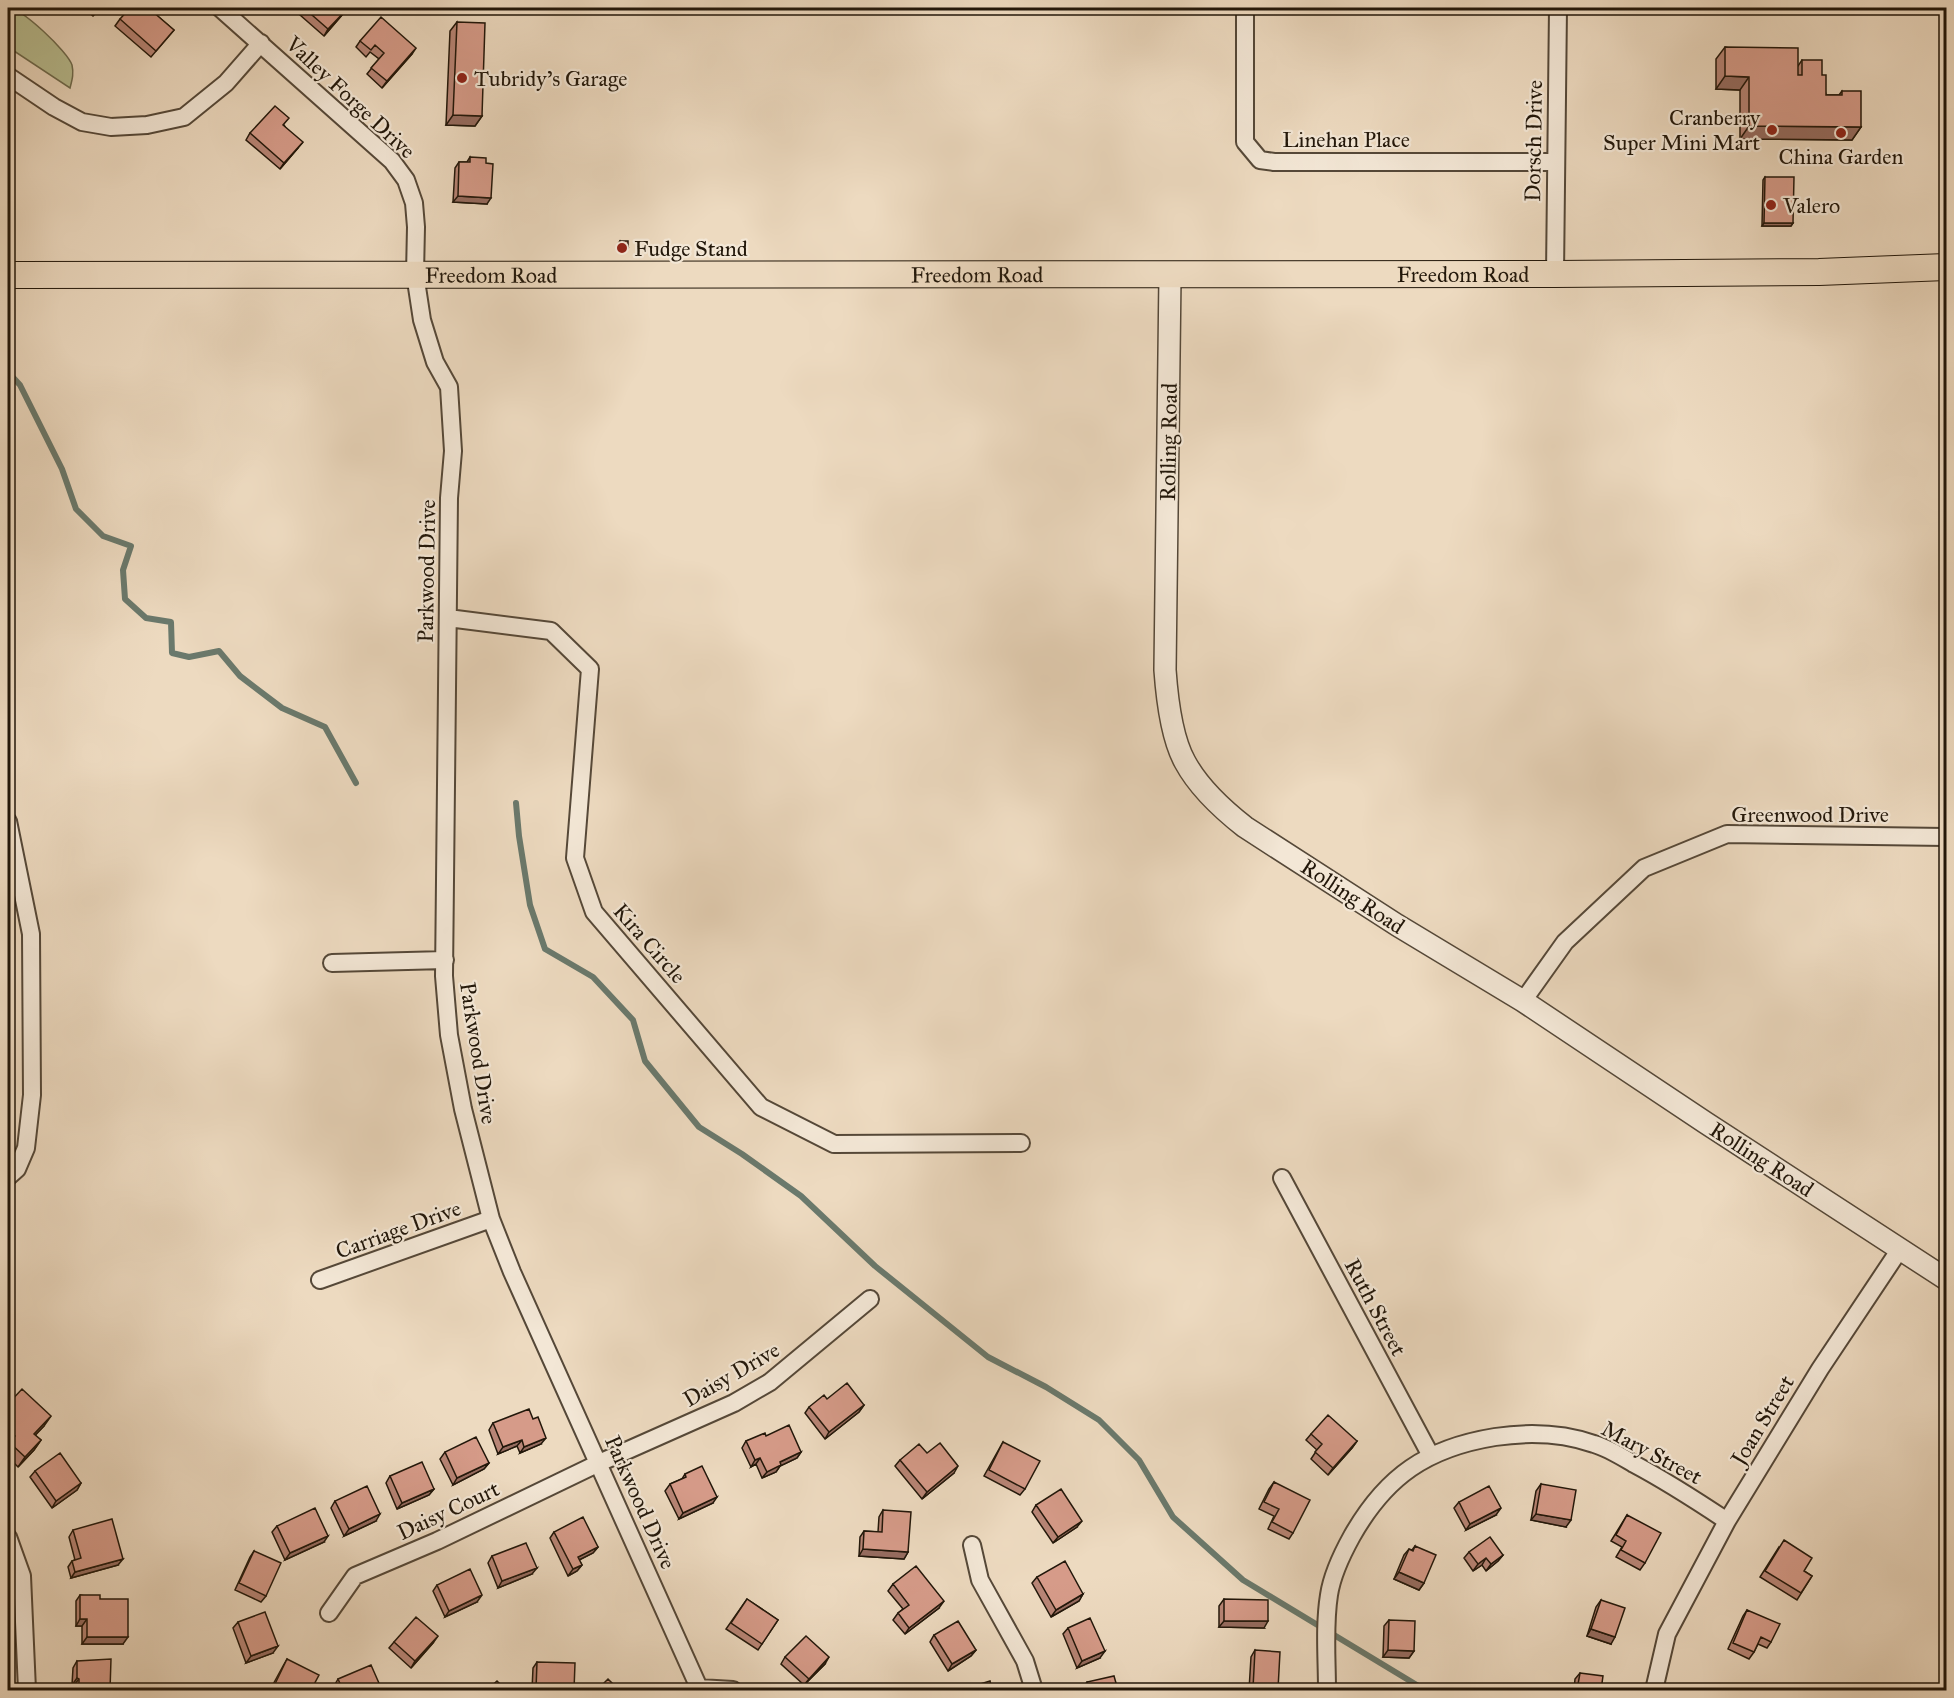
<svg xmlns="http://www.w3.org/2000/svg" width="1954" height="1698" viewBox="0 0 1954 1698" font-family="'IM FELL Great Primer',serif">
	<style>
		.green { fill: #b9bf92; stroke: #6e6b4e; stroke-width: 1.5 }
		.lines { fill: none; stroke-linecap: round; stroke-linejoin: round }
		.stream { stroke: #6a796c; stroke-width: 6 }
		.minor-casing { stroke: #554838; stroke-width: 20 }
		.tertiary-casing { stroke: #554838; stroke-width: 24 }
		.primary-casing { stroke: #22170a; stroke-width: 28 }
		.minor { stroke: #f3e7d6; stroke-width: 16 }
		.tertiary { stroke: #f3e7d6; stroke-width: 21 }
		.primary { stroke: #eddac0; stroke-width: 26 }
		.wall { fill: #b88576; stroke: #22170a; stroke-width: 1.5 }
		.shaded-wall { fill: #966c60; stroke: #22170a; stroke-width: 1.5 }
		.building { fill: #d69b89; stroke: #22170a; stroke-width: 1.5 }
		.poi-dot { fill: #8f2418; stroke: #f3e7d6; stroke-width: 2 }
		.labels { text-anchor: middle; stroke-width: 4.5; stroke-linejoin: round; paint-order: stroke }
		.poi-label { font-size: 22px; fill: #22170a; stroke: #f3e7d6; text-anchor: start }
		.street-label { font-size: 22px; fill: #22170a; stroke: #f3e7d6 }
	</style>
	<rect width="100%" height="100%" fill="#eddac0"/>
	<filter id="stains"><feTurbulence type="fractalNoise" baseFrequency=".00333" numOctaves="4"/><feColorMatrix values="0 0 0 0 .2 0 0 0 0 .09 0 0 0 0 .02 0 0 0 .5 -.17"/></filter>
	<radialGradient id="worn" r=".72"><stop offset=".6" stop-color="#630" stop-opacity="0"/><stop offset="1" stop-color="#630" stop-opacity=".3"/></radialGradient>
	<path class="green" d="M8 8C21 7 68 52 72 65 74 74 72 80 70 88L8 47Z"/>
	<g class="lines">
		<path class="stream" d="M8 372 20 385 62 469 76 509 103 536 131 546 123 570 125 599 146 618 171 622 172 653 189 657 219 651 240 676 282 708 325 727 356 783
			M516 803 519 836 530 905 545 949 593 977 633 1020 645 1061 699 1127 742 1154 801 1196 875 1266 988 1357 1046 1387 1099 1420 1139 1460 1173 1517 1243 1580 1425 1690"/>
		<defs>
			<path id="minor" d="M220 8 392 161 406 180 414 203 416 227 415 274 422 320 435 362 449 387 453 451 449 498 444 976 449 1035 463 1109 491 1219 512 1272 700 1690
				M1245 8V142L1260 160 1274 162H1555
				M8 76 54 107 82 122 111 127 147 125 184 117 226 83 261 43
				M1555 274 1558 8
				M448 618 551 631 590 669 575 858 594 912 761 1107 834 1144 1021 1143
				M8 821 31 934 32 1095 26 1148 17 1169 8 1177
				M332 963 445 960
				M1523 1001 1565 942 1644 868 1727 834 1946 837
				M1282 1178 1431 1456
				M320 1280 491 1219
				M8 1537 22 1576 27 1690
				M972 1545 980 1580 1025 1661 1034 1690
				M329 1613 355 1576 437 1541 599 1463 734 1403 770 1382 870 1299
				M699 1688 733 1690
				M1327 1690C1327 1659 1324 1626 1329 1595 1332 1575 1342 1554 1352 1536 1386 1476 1427 1448 1495 1437 1528 1432 1562 1433 1594 1444 1608 1448 1622 1457 1634 1464 1666 1481 1697 1501 1727 1521
				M1654 1690 1667 1634 1727 1521 1820 1369 1900 1249"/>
			<path id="tertiary" d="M1170 276 1165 670C1167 698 1171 737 1185 762 1199 788 1222 809 1245 827L1397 925 1523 1001 1706 1123 1946 1279"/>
			<g id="primary">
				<path id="s1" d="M8 275 1555 274 1819 272 1946 267"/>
			</g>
		</defs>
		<use href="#minor" class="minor-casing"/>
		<use href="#tertiary" class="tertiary-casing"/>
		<use href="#primary" class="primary-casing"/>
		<use href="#minor" class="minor"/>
		<use href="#tertiary" class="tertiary"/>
		<use href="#primary" class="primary"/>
	</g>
	<path class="wall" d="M83 8H101L93 16Z
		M292 8H345L342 15 324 36Z
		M153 12 174 30 151 57 115 26 120 19Z
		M457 22 482 116 475 126 446 125 450 31Z
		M360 41 412 54 382 88 367 74 379 59 370 52 366 57 356 47Z
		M1725 47 1798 66 1802 60 1822 75 1826 95H1839L1842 91 1861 127 1852 140 1740 139V90L1716 89V59Z
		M284 125 298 148 280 169 246 140 250 133Z
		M470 157 487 204 453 202 455 168 459 162H467Z
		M1765 177 1793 223 1791 226H1762L1763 180Z
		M620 241 626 251H618V244Z
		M827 1399 864 1405 859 1412 825 1439 805 1413 809 1407Z
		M8 1404 44 1426 35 1435 41 1440 34 1450 18 1467 8 1457Z
		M493 1423 541 1444 520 1453 517 1446 498 1454 489 1430Z
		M1311 1434 1357 1441 1352 1448 1328 1475 1311 1459 1317 1450 1306 1440Z
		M766 1436 801 1452 797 1458 780 1466 776 1472 762 1478 756 1464 751 1467 742 1448 746 1441Z
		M1003 1442 1025 1489 1020 1495 984 1476 999 1449Z
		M445 1452 489 1463 484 1469 453 1485 440 1459Z
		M927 1453 954 1473 922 1499 895 1466 900 1460Z
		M35 1471 81 1483 77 1490 52 1508 30 1477Z
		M685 1474 713 1503 679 1519 665 1491 670 1484 682 1479Z
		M390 1476 434 1489 429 1495 397 1509 386 1483Z
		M1274 1482 1293 1533 1289 1539 1268 1529 1274 1516 1259 1509 1269 1489Z
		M1541 1484 1566 1527 1531 1520 1536 1491Z
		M335 1501 376 1521 344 1536 331 1508Z
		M1459 1502 1496 1515 1466 1530 1454 1508Z
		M1036 1505 1077 1527 1053 1543 1032 1512Z
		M883 1510 908 1552 904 1559 859 1556 860 1537 864 1531 878 1532 879 1517Z
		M1627 1515 1645 1563 1640 1570 1616 1557 1622 1547 1611 1541Z
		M277 1526 324 1542 285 1560 272 1532Z
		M73 1530 118 1565 71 1578 68 1567 72 1561 75 1560 69 1537Z
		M554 1532 598 1547 593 1553 579 1560 582 1565 577 1571 568 1576 550 1538Z
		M1415 1546 1424 1583 1419 1590 1394 1579 1404 1555 1409 1549 1412 1550Z
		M1779 1547 1804 1571 1812 1576 1797 1600 1760 1577Z
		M254 1551 266 1596 261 1602 235 1590 250 1557Z
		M1469 1552 1503 1555 1498 1561 1486 1571 1482 1565 1473 1571 1464 1558Z
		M492 1556 532 1574 498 1588 488 1563Z
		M1037 1577 1083 1594 1079 1601 1051 1617 1032 1583Z
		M893 1584 939 1608 905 1634 893 1620 898 1613 903 1609 888 1591Z
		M437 1585 477 1602 445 1617 433 1591Z
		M80 1595 100 1599 123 1644H82V1626H76V1601Z
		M747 1599 778 1620 758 1650 726 1629Z
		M1224 1599 1264 1628 1219 1627V1606Z
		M1601 1600 1611 1644 1587 1636 1596 1607Z
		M1747 1610 1771 1642 1767 1648 1758 1644 1754 1652 1749 1659 1728 1649 1743 1616Z
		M1389 1620 1414 1651 1409 1658 1383 1657 1384 1626Z
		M238 1622 273 1653 246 1663 233 1628Z
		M1068 1628 1100 1658 1077 1668 1063 1634Z
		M934 1635 976 1650 971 1656 948 1671 930 1642Z
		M394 1642 433 1643 411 1668 389 1648Z
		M1255 1650 1277 1690H1249L1251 1657Z
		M785 1657 825 1664 804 1685 781 1664Z
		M287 1659 311 1690H270L283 1666Z
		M77 1661 110 1690H74V1685H72L73 1668Z
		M537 1662 574 1690H532L533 1668Z
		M1580 1673 1601 1690H1574L1575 1679Z
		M338 1679 382 1690H336L334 1686Z
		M1087 1682 1118 1690H1083L1082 1688Z"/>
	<path class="shaded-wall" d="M347 9 342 15 324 36 328 29Z
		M416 48 412 54 382 88 387 81Z
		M1725 76 1749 77 1740 90 1716 89Z
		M453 115 482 116 475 126 446 125Z
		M1749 126 1861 127 1852 140 1740 139Z
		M303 142 298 148 280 169 284 163Z
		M458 196 491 198 487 204 453 202Z
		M1764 223H1793L1791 226H1762Z
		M620 248H628L626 251H618Z
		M864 1405 859 1412 825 1439 829 1432Z
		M51 1416 44 1426 27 1444 34 1434Z
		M546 1438 541 1444 520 1453 524 1447Z
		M41 1440 34 1450 18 1467 25 1457Z
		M522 1440 517 1446 498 1454 503 1447Z
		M1357 1441 1352 1448 1328 1475 1333 1468Z
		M801 1452 797 1458 780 1466 776 1472 762 1478 767 1472 780 1462Z
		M760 1458 756 1464 751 1467 755 1460Z
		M489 1463 484 1469 453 1485 457 1478Z
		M958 1466 954 1473 922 1499 927 1492Z
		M81 1483 77 1490 52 1508 56 1501Z
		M434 1489 429 1495 397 1509 402 1503Z
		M717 1497 713 1503 679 1519 683 1513Z
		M1501 1508 1496 1515 1466 1530 1470 1524Z
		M380 1514 376 1521 344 1536 349 1529Z
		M1536 1514 1571 1520 1566 1527 1531 1520Z
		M1082 1521 1077 1527 1053 1543 1058 1537Z
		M328 1536 324 1542 285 1560 290 1553Z
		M598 1547 593 1553 573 1563 578 1557Z
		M863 1549 908 1552 904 1559 859 1556Z
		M1503 1555 1498 1561 1486 1571 1491 1564Z
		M1486 1558 1482 1565 1473 1571 1478 1564Z
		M123 1559 118 1565 71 1578 75 1572Z
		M582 1565 577 1571 568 1576 573 1569Z
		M537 1568 532 1574 498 1588 502 1581Z
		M1399 1572 1424 1583 1419 1590 1394 1579Z
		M1083 1594 1079 1601 1051 1617 1056 1610Z
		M482 1595 477 1602 445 1617 449 1611Z
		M944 1601 939 1608 905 1634 909 1628Z
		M80 1619H87L82 1626H76Z
		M1224 1621H1268L1264 1628 1219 1627Z
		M1591 1629 1615 1637 1611 1644 1587 1636Z
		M438 1636 433 1643 411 1668 415 1661Z
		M87 1637H128L123 1644H82Z
		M278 1646 273 1653 246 1663 251 1656Z
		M976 1650 971 1656 948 1671 952 1664Z
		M1388 1650 1414 1651 1409 1658 1383 1657Z
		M1105 1651 1100 1658 1077 1668 1082 1661Z
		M829 1657 825 1664 804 1685 809 1679Z
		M77 1678 79 1679 74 1685H72Z
		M1253 1688 1278 1689 1277 1690H1251Z"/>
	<path class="building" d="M130 8H155L152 11 174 30 156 51 120 19Z
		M304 8H345L347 9 328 29Z
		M381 17 416 48 387 81 371 68 384 53 375 45 371 50 360 41Z
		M457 22 485 23 482 116 453 115Z
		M1725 47 1798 48V75H1802V60H1822V75H1826V95H1842V91H1861V127L1749 126V77L1725 76Z
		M275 106 289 118 283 125 303 142 284 163 250 133Z
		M470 157 486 158V163L493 164 491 198 458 196 459 162H470Z
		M1765 177H1794L1793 223H1764Z
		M620 241H628V248H620Z
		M847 1383 864 1405 829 1432 809 1407 824 1395 827 1399Z
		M22 1389 51 1416 34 1434 41 1440 25 1457 9 1442 15 1436 8 1429V1404Z
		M529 1409 533 1419 538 1417 546 1438 524 1447 522 1440 503 1447 493 1423Z
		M1328 1415 1357 1441 1333 1468 1315 1452 1322 1444 1311 1434Z
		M789 1425 801 1452 780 1462 781 1465 767 1472 760 1458 755 1460 746 1441 765 1433 766 1436Z
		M476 1437 489 1463 457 1478 445 1452Z
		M1003 1442 1040 1461 1025 1489 989 1470Z
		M940 1443 958 1466 927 1492 900 1460 919 1444 927 1453Z
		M60 1453 81 1483 56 1501 35 1471Z
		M422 1462 434 1489 402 1503 390 1476Z
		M702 1466 717 1497 683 1513 670 1484 686 1477 685 1474Z
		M1274 1482 1310 1500 1293 1533 1272 1522 1279 1509 1264 1502Z
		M1541 1484 1576 1490 1571 1520 1536 1514Z
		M367 1486 380 1514 349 1529 335 1501Z
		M1489 1486 1501 1508 1470 1524 1459 1502Z
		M1061 1489 1082 1521 1058 1537 1036 1505Z
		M315 1508 328 1536 290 1553 277 1526Z
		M883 1510 911 1512 908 1552 863 1549 864 1531 882 1532Z
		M1627 1515 1661 1533 1645 1563 1621 1550 1626 1541 1616 1535Z
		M583 1517 598 1547 578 1557 582 1565 573 1569 554 1532Z
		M112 1519 123 1559 75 1572 72 1561 81 1558 73 1530Z
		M1490 1537 1503 1555 1491 1564 1486 1558 1478 1564 1469 1552Z
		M1784 1540 1812 1558 1804 1571 1812 1576 1801 1593 1765 1571Z
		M526 1543 537 1568 502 1581 492 1556Z
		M1415 1546 1436 1555 1424 1583 1399 1572 1409 1549 1413 1551Z
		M254 1551 281 1563 266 1596 239 1583Z
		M1065 1561 1083 1594 1056 1610 1037 1577Z
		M916 1566 944 1601 909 1628 898 1613 909 1605 893 1584Z
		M470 1569 482 1595 449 1611 437 1585Z
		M80 1595H100V1599H128V1637H87V1619H80Z
		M747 1599 778 1620 762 1644 731 1623Z
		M1224 1599 1268 1600V1621H1224Z
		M1601 1600 1625 1608 1615 1637 1591 1629Z
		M1747 1610 1780 1624 1771 1642 1761 1637 1754 1652 1733 1643Z
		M265 1612 278 1646 251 1656 238 1622Z
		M416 1617 438 1636 415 1661 394 1642Z
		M1090 1618 1105 1651 1082 1661 1068 1628Z
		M1389 1620 1415 1621 1414 1651 1388 1650Z
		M958 1621 976 1650 952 1664 934 1635Z
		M806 1636 829 1657 809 1679 785 1657Z
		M1255 1650 1280 1652 1278 1689 1253 1688Z
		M111 1659 110 1690H79V1679L77 1678V1661Z
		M287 1659 319 1675 311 1690H284L274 1686Z
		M537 1662 575 1663 574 1690 536 1689Z
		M371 1665 382 1690H343L338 1679Z
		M1580 1673 1603 1676 1601 1690H1577Z
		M1114 1676 1118 1690H1089L1087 1682Z
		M608 1679 619 1690H597Z
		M497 1681 506 1690H487Z
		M990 1681 992 1690H964V1689Z"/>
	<g class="poi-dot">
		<circle cx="462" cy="78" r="6"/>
		<circle cx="1772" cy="130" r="6"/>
		<circle cx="1841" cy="133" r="6"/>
		<circle cx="1771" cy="205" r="6"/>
		<circle cx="622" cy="248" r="6"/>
	</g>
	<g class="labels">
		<g class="poi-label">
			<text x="474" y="86">Tubridy's Garage</text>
			<text x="1760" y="125" text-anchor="end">Cranberry<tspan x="1760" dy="25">Super Mini Mart</tspan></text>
			<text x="1841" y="164" text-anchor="middle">China Garden</text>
			<text x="1783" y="213">Valero</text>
			<text x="634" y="256">Fudge Stand</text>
		</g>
		<g class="street-label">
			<text transform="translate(351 97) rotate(43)" y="8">Valley Forge Drive</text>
			<text x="1346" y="147">Linehan Place</text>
			<text transform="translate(1533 141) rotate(-89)" y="8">Dorsch Drive</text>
			<text dy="8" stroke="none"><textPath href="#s1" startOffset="483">Freedom Road</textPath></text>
			<text dy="8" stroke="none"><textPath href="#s1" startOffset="1455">Freedom Road</textPath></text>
			<text dy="8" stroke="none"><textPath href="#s1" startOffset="969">Freedom Road</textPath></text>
			<text transform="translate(1168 442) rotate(-89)" y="8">Rolling Road</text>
			<text transform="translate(426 571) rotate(-89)" y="8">Parkwood Drive</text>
			<text x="1810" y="822">Greenwood Drive</text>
			<text transform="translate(1353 896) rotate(33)" y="8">Rolling Road</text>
			<text transform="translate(650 943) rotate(49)" y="8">Kira Circle</text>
			<text transform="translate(479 1053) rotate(81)" y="8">Parkwood Drive</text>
			<text transform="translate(1762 1159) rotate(33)" y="8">Rolling Road</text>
			<text transform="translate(398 1229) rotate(-20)" y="8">Carriage Drive</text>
			<text transform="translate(1376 1307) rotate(62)" y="8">Ruth Street</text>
			<text transform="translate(731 1374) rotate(-30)" y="8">Daisy Drive</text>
			<text transform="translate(1762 1420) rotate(-59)" y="8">Joan Street</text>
			<text transform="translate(1652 1452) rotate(28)" y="8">Mary Street</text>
			<text transform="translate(641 1502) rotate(66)" y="8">Parkwood Drive</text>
			<text transform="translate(448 1510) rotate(-25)" y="8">Daisy Court</text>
		</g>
	</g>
	<rect width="1954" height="1698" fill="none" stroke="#eddac0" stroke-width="30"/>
	<rect x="9" y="9" width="1936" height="1680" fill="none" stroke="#22170a" stroke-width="3"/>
	<rect x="15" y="15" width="1924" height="1668" fill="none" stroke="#22170a" stroke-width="1.5"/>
	<rect width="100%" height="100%" filter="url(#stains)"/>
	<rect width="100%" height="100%" fill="url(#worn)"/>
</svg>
